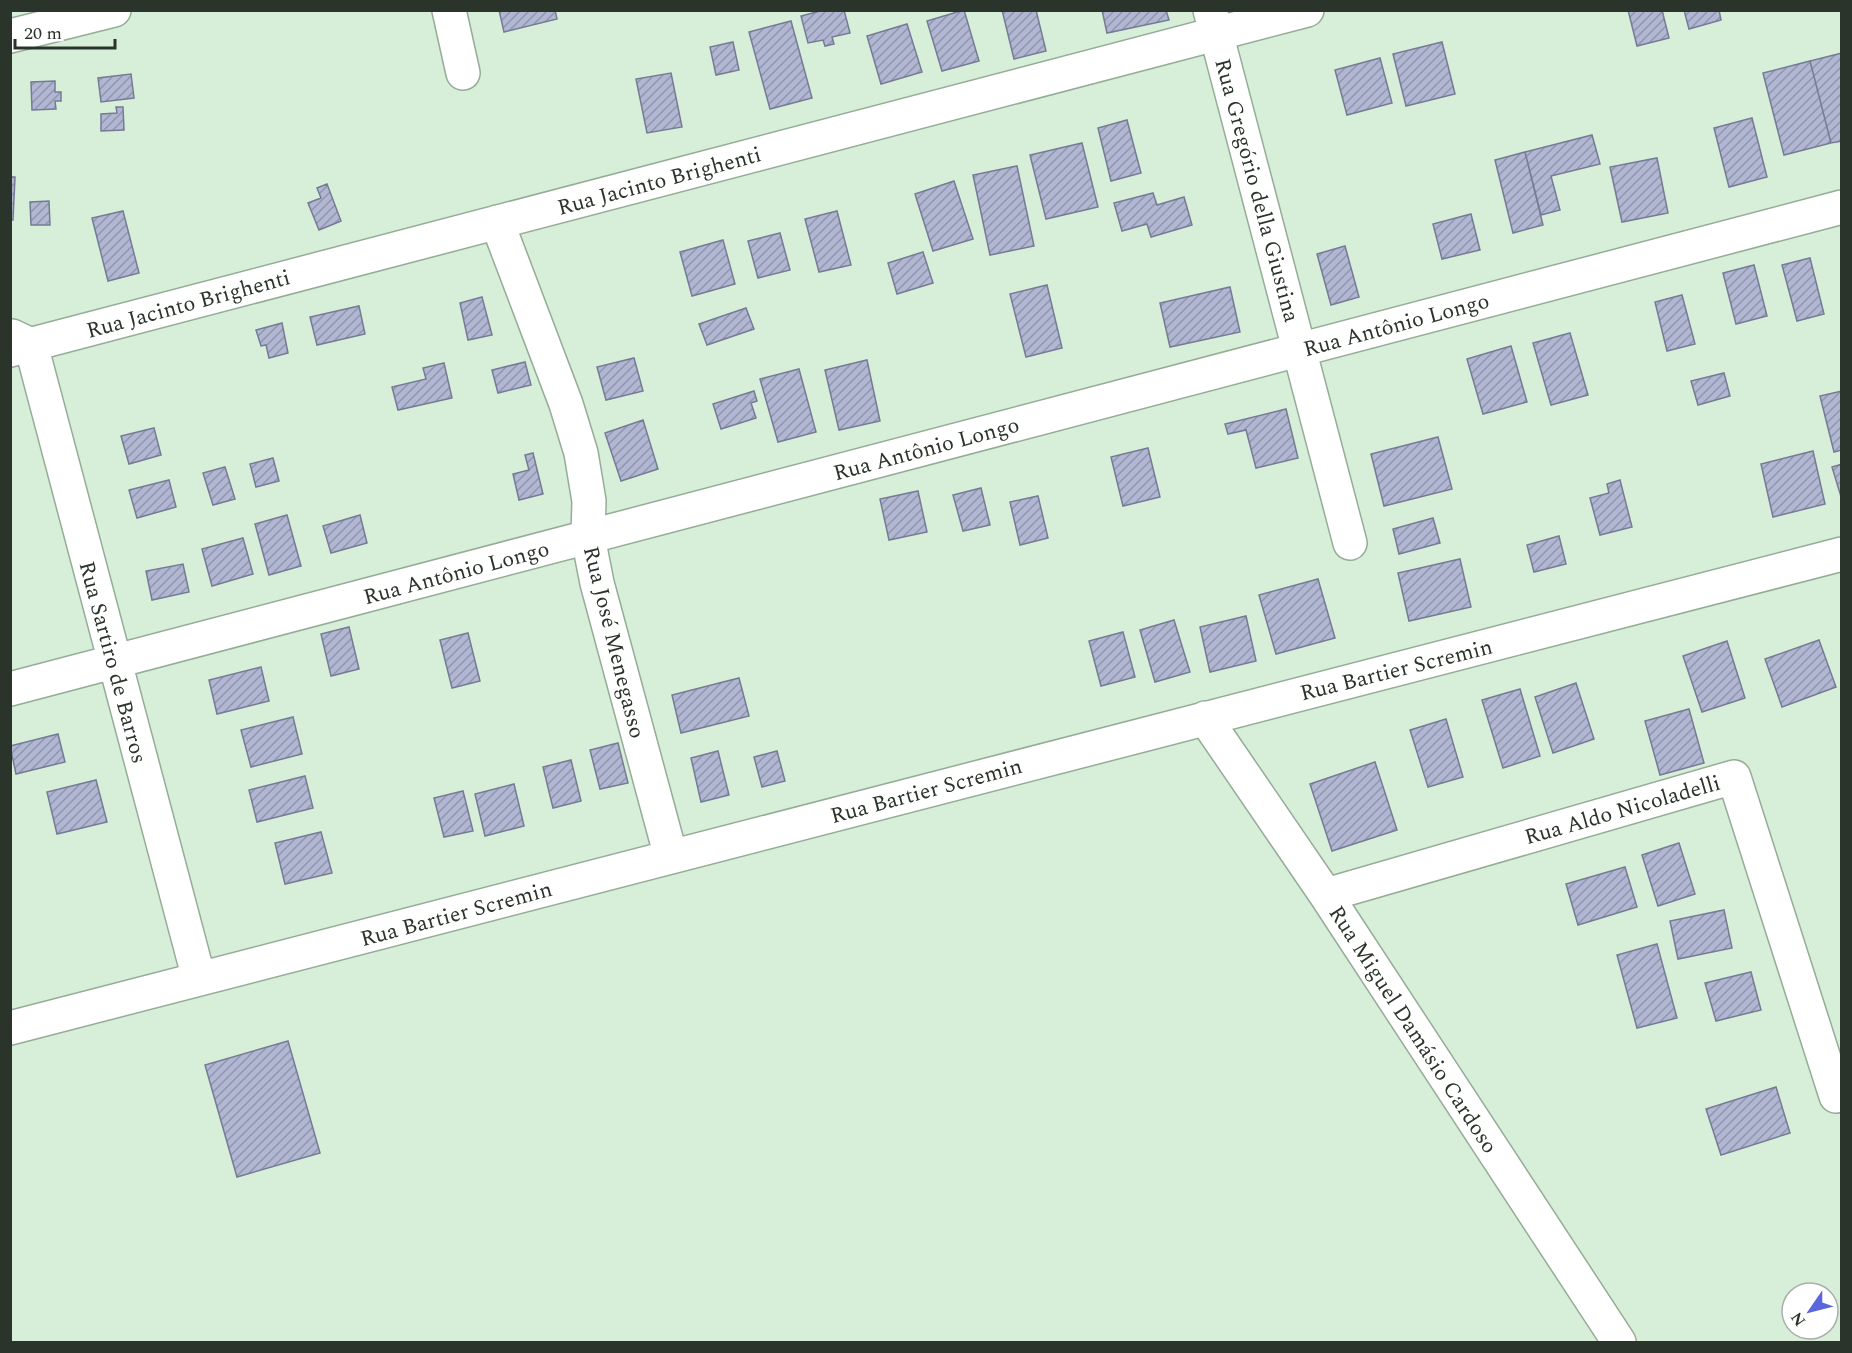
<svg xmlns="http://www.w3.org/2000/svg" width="1852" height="1353" viewBox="0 0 1852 1353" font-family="Spectral,serif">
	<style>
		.building { fill: url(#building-hatch); stroke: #767b95; stroke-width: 1.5 }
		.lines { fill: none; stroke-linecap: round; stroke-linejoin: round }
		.street-casing { stroke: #95ac97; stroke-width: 36 }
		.street { stroke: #fff; stroke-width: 33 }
		.labels { text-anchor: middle; stroke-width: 6; stroke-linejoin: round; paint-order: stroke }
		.street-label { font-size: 22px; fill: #2b342b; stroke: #fff }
	</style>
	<defs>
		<pattern id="building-hatch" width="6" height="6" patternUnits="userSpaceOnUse" patternTransform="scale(1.5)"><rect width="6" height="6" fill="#b1b7d3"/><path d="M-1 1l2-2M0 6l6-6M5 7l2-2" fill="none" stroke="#9096ab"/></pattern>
	</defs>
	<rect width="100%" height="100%" fill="#d7efd9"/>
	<path class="building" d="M499 10H555L557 19 504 32Z
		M824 10H844L850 33 832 37 834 44 825 46 823 40 808 43 801 16Z
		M964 10 979 61 942 71 927 21Z
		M1002 10H1036L1046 51 1014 59Z
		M1102 10H1166L1169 20 1107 33Z
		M1628 10H1662L1669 38 1637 46Z
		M1684 10H1719L1721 20 1689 29Z
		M791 21 812 98 770 109 749 32Z
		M907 24 922 72 881 84 867 36Z
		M733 42 739 70 716 75 710 47Z
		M1442 42 1455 94 1406 106 1393 54Z
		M1842 53V141L1831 143 1810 61Z
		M1380 58 1392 103 1347 115 1335 70Z
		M1810 61 1831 143 1784 155 1763 73Z
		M671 73 682 127 647 133 636 79Z
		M131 74 134 98 101 102 98 78Z
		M55 81V92H61V101H55L56 109 32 110 31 82Z
		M116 107H123L124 130 101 131V114L117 113Z
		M1752 118 1767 177 1729 187 1714 128Z
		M1127 120 1141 173 1111 181 1098 128Z
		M1592 135 1600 164 1551 176 1560 210 1541 215 1525 152Z
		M1082 143 1098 207 1046 219 1030 155Z
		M1525 152 1543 225 1513 233 1495 160Z
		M1657 158 1668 213 1622 222 1610 167Z
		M1017 166 1034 246 990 255 973 175Z
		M10 177H15L13 220H10Z
		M954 181 973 239 933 251 915 194Z
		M327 184 341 221 319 230 308 203 321 198 317 188Z
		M1153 193 1157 205 1184 197 1192 225 1151 237 1147 224 1122 231 1114 203Z
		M49 201 50 225H31L30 202Z
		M123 211 139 273 108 281 92 218Z
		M837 211 851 265 819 272 805 219Z
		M1471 214 1480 250 1442 259 1433 224Z
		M780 233 790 270 758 278 748 241Z
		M723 240 735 284 692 296 680 252Z
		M1345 246 1359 297 1331 305 1317 254Z
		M923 252 933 283 897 294 888 263Z
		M1810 258 1824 314 1797 321 1782 265Z
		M1754 265 1767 316 1736 324 1723 273Z
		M1047 285 1062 348 1026 357 1010 294Z
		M1230 287 1240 332 1170 347 1160 303Z
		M1682 295 1695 344 1667 351 1655 302Z
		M482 297 492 335 468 340 460 303Z
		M359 306 365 334 317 345 310 317Z
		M746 308 754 329 707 345 699 324Z
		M282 323 288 353 269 358 266 345 261 346 256 330Z
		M1570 333 1588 395 1551 405 1533 343Z
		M1511 346 1527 402 1483 414 1467 359Z
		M634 358 643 391 606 400 597 367Z
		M867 360 880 421 839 430 825 370Z
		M525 362 531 385 498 393 492 370Z
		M444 363 452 398 398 410 392 387 426 379 423 368Z
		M799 369 816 432 778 442 760 379Z
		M1724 373 1730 396 1698 405 1691 381Z
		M754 391 757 401 751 403 756 418 721 429 713 404Z
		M1842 391V450L1834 452 1820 396Z
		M1286 409 1298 458 1256 468 1246 430 1228 434 1225 424Z
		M643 420 658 469 621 481 605 433Z
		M154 428 161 455 129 464 121 436Z
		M1438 437 1452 489 1384 506 1371 454Z
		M1148 448 1160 497 1123 506 1111 457Z
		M1813 451 1825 504 1773 517 1761 464Z
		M533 453 543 494 519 500 513 474 529 470 525 455Z
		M273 458 279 481 256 487 250 464Z
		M1842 464V500L1832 467Z
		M225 467 235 499 213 505 203 473Z
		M169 480 176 507 137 518 129 490Z
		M1620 480 1632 527 1600 535 1590 498 1609 493 1607 484Z
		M981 488 990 525 963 531 953 495Z
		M918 491 927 532 889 540 880 499Z
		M1038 496 1048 538 1020 545 1010 502Z
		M287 515 301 566 269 575 255 524Z
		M360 515 367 543 331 553 323 526Z
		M1433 518 1440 543 1399 554 1393 529Z
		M1559 536 1566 564 1534 572 1527 545Z
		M243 538 253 574 212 586 202 549Z
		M1460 559 1471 607 1409 621 1398 573Z
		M183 564 189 592 152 600 146 571Z
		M1318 579 1335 638 1276 654 1259 595Z
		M1246 616 1256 661 1210 672 1200 627Z
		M1174 620 1190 672 1155 682 1140 630Z
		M349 627 359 669 331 676 321 634Z
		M1123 632 1135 677 1101 686 1089 641Z
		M468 633 480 681 452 688 440 640Z
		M1819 640 1836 687 1782 707 1765 659Z
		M1727 641 1745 698 1702 712 1683 656Z
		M261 667 269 701 217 714 209 680Z
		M739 678 749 716 681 733 672 695Z
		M1576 683 1594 739 1553 753 1535 697Z
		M1520 689 1540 756 1503 768 1482 700Z
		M1689 709 1704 763 1660 775 1645 721Z
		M293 717 302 754 251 767 241 730Z
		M1446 719 1463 777 1428 787 1410 730Z
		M58 734 65 762 16 774 10 746Z
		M618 743 628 783 600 789 590 750Z
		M718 751 729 795 701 802 691 758Z
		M777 751 785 781 762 787 754 757Z
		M571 760 581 801 553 808 543 767Z
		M1375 762 1397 830 1332 851 1310 784Z
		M305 776 313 808 257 822 249 790Z
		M96 780 107 822 57 834 47 792Z
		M514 784 524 826 485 836 475 794Z
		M463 791 473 831 444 837 434 798Z
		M321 832 332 873 285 884 275 843Z
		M1679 843 1695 894 1658 906 1642 855Z
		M1625 867 1637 907 1578 925 1566 884Z
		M1724 910 1732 948 1678 959 1670 921Z
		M1657 944 1677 1018 1637 1028 1617 955Z
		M1751 972 1761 1010 1716 1021 1705 983Z
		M288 1041 320 1153 237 1177 205 1065Z
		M1776 1087 1790 1133 1721 1155 1706 1109Z"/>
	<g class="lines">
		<defs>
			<path id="street" d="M449 10 463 73
				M1210 10 1350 543
				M10 36 114 10
				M497 222 566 404 581 453 589 501 588 537 597 583 671 857
				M12 336 31 345 199 979
				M10 350 1307 10
				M10 689 1842 207
				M1205 718 1326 895 1619 1342
				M1326 895 1734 777 1836 1096
				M10 1028 1842 554"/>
		</defs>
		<use href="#street" class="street-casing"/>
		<use href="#street" class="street"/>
	</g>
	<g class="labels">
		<g class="street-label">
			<text transform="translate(659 180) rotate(-15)" y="8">Rua Jacinto Brighenti</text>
			<text transform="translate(1258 190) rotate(75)" y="8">Rua Gregório della Giustina</text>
			<text transform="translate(188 303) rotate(-15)" y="8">Rua Jacinto Brighenti</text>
			<text transform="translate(1396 324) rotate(-15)" y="8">Rua Antônio Longo</text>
			<text transform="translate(926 448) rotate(-15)" y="8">Rua Antônio Longo</text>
			<text transform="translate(456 572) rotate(-15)" y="8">Rua Antônio Longo</text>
			<text transform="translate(615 642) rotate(76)" y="8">Rua José Menegasso</text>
			<text transform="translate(114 662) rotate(75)" y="8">Rua Sartiro de Barros</text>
			<text transform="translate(1396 669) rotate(-14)" y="8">Rua Bartier Scremin</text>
			<text transform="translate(926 790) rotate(-15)" y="8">Rua Bartier Scremin</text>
			<text transform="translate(1622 809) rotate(-16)" y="8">Rua Aldo Nicoladelli</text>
			<text transform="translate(456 913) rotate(-15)" y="8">Rua Bartier Scremin</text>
			<text transform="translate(1414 1029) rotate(57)" y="8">Rua Miguel Damásio Cardoso</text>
		</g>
	</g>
	<rect width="1852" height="1353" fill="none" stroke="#2b342b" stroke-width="24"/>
	<g transform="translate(1810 1311) rotate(235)"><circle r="28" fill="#ffffff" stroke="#aaaeaa" stroke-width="1.5"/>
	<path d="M0-4.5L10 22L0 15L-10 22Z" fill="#5b65dc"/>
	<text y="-9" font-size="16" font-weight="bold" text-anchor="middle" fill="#2b342b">N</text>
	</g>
	<path d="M15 39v9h100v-9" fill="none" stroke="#2b342b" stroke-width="3"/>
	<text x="24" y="39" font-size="18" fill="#2b342b" stroke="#ffffff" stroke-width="4.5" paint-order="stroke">20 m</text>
</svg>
